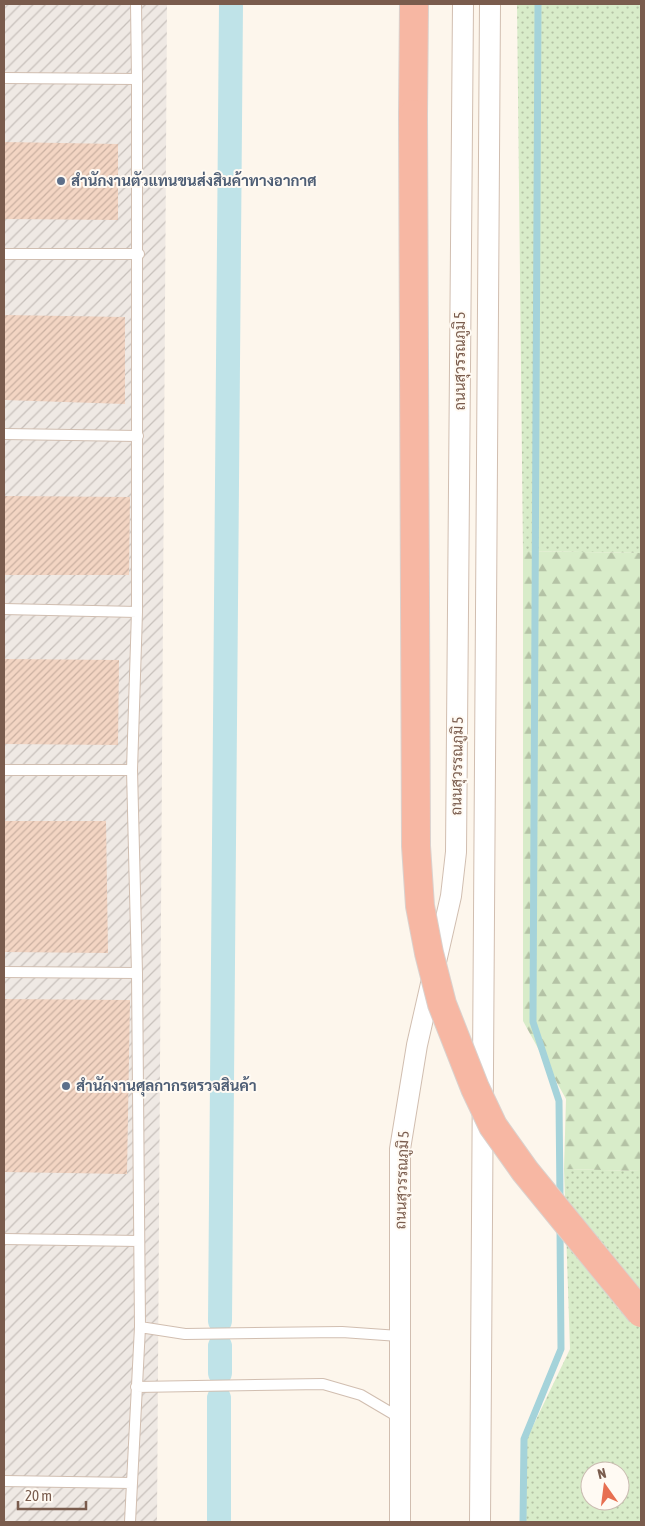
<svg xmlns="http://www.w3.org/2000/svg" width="645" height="1526" viewBox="0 0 645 1526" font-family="'Asap Condensed',Sarabun,sans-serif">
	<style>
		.industrial { fill: url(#industrial-furrows) }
		.green { fill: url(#green-dots); fill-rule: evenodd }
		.forest { fill: url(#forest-firs) }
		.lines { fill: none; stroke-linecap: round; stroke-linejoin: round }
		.stream { stroke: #a5d3da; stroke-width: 7 }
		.canal { stroke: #bfe3e8; stroke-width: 24 }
		.building { fill: url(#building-hatch) }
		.lane-casing { stroke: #d1beb0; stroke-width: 12 }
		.street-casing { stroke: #d1beb0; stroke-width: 22 }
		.highway-casing { stroke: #dad1cd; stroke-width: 30 }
		.lane { stroke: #fff; stroke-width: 10 }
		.street { stroke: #fff; stroke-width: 20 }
		.highway { stroke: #f7b7a3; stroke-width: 28 }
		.highway-bridge-casing { stroke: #dad1cd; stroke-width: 30; stroke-linecap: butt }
		.highway-bridge { stroke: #f7b7a3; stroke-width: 28 }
		.service-dot { fill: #5c6f8a; stroke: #fffaf3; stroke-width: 2 }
		.labels { text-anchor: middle; stroke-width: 4; stroke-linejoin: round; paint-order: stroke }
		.service-label { font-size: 15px; font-weight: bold; fill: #4e5e75; stroke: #fffaf3; text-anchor: start }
		.street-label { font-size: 15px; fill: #7a5c4d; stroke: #fffaf3 }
	</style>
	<defs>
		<pattern id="industrial-furrows" width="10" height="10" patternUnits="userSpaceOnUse" patternTransform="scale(1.25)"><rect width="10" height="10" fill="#efe9e4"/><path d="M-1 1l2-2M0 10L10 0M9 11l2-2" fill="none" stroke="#c7c0bb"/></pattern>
		<pattern id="green-dots" width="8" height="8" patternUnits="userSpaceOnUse" patternTransform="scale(1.25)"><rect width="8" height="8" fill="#d8ecc9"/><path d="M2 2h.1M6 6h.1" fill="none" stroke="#b4c2a5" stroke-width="1.8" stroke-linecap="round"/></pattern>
		<pattern id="forest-firs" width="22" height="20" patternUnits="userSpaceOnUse" patternTransform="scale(1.25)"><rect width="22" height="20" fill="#d8ecc9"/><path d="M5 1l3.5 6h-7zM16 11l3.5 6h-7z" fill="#b4c2a5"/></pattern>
		<pattern id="building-hatch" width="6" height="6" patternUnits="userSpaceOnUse" patternTransform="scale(1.25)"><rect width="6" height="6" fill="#f3d5c3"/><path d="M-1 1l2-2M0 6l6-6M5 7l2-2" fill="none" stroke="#cab0a1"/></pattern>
	</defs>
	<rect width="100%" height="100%" fill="#fdf6ec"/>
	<path class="industrial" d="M4 4H167L157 1522H4Z"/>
	<path class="green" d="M517 4H641V553L523 551Z
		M564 1169 641 1171V1522H522V1449L570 1349ZM590 1471H620V1501H590Z"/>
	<path class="forest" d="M523 551 641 553V1171L564 1169 566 1099 523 1021Z"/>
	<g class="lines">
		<path class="stream" d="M538 4 533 1022 559 1101 560 1199
			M523 1522 524 1439 561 1349 560 1228"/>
		<path class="canal" d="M220 1321 231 4
			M220 1373V1346
			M219 1522V1398"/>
	</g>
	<path class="building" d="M4 142 118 144V220L4 219Z
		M4 315 125 317V404L4 400Z
		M4 496 130 497 129 575H4Z
		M4 659 119 660 118 745 4 744Z
		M4 821H106L108 953 4 952Z
		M4 999 130 1000 127 1174 4 1172Z"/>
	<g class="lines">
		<defs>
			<path id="lane" d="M136 4 137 79
				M4 78 137 79V612L132 770 137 973 140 1327 130 1522
				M4 254H139
				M4 434 138 436
				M4 609 137 612
				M4 770H132
				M4 972 137 973
				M4 1239 139 1241
				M140 1327 185 1334 342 1332 399 1336
				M136 1387 323 1384 361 1395 400 1418
				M4 1481 132 1483"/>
			<path id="street" d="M400 1522V1149L417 1045 451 896 456 852 463 4
				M480 1522 490 4"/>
			<path id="highway" d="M413 114 414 4"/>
		</defs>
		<use href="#lane" class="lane-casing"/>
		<use href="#street" class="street-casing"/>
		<use href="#highway" class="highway-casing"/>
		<use href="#lane" class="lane"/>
		<use href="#street" class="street"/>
		<use href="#highway" class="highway"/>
		<defs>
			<path id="highway-bridge" d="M413 114 416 846 420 906 429 953 442 1004 475 1088 493 1126 525 1171 641 1313"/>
		</defs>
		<use href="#highway-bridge" class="highway-bridge-casing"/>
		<use href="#highway-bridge" class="highway-bridge"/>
	</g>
	<g class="service-dot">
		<circle cx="61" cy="181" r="5"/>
		<circle cx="66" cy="1086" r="5"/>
	</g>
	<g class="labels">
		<g class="service-label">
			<text x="71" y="186">สำนักงานตัวแทนขนส่งสินค้าทางอากาศ</text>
			<text x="76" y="1091">สำนักงานศุลกากรตรวจสินค้า</text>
		</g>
		<g class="street-label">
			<text transform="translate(460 361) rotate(-90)" y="5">ถนนสุวรรณภูมิ 5</text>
			<text transform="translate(457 766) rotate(-89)" y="5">ถนนสุวรรณภูมิ 5</text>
			<text transform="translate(402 1180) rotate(-88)" y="5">ถนนสุวรรณภูมิ 5</text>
		</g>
	</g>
	<rect width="645" height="1526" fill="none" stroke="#7a5c4d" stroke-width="10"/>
	<g transform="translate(605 1486) rotate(346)"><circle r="24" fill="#fffaf3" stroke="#cabbb1"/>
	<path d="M0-4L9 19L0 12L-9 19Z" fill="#e76f51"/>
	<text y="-8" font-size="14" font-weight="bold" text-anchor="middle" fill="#7a5c4d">N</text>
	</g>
	<path d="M18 1501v8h68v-8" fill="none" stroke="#7a5c4d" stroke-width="2.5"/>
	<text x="25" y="1501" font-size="15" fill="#7a5c4d" stroke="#fffaf3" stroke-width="4" paint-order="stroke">20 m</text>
</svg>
